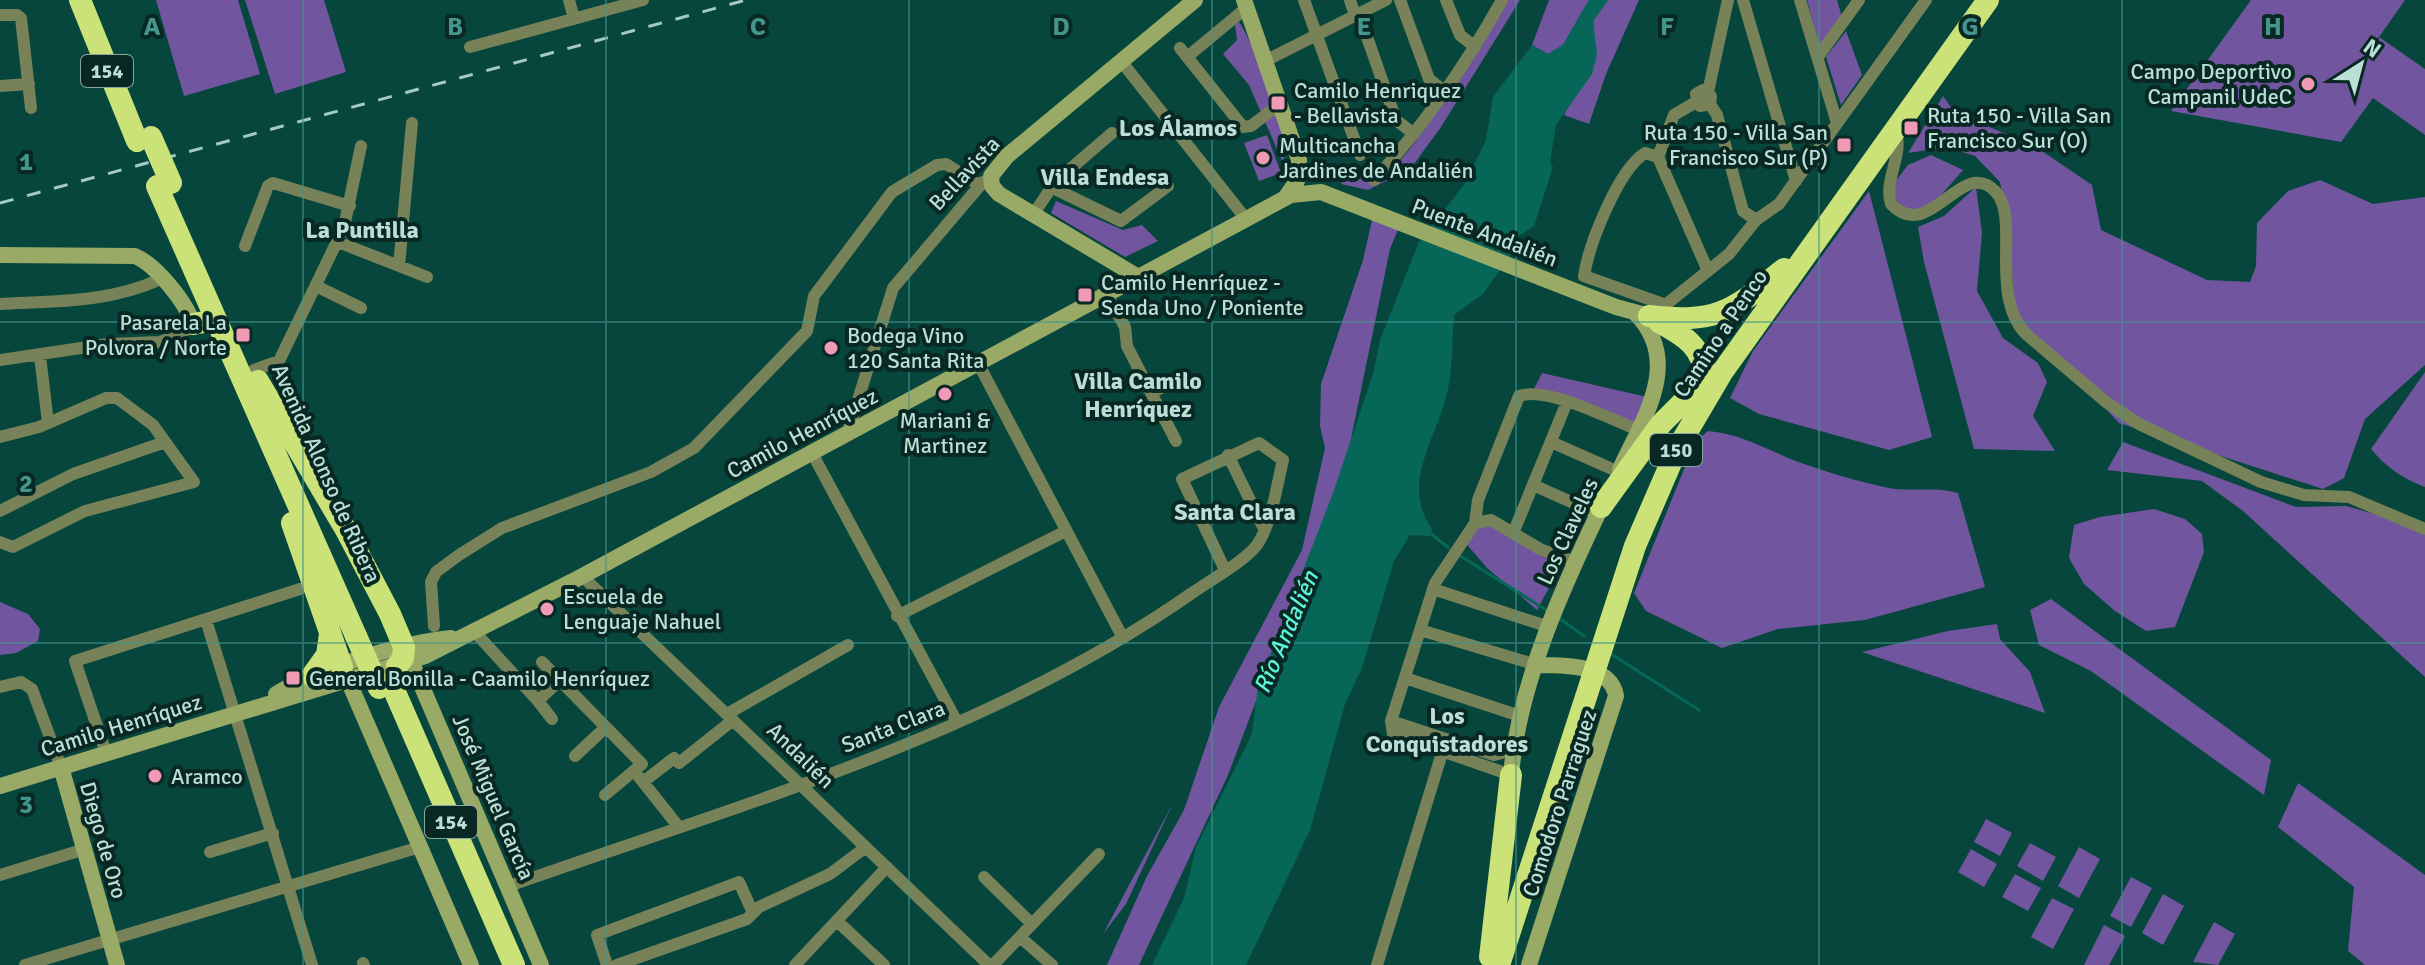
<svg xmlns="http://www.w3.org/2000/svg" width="2425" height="965" viewBox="0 0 2425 965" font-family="Signika,sans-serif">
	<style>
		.green { fill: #71569f }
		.water { fill: #066759 }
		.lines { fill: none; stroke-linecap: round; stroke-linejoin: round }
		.stream { stroke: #066759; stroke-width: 3 }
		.street { stroke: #788258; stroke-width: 12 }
		.secondary { stroke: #99a966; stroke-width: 16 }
		.highway { stroke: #cae277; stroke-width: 22 }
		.rail { stroke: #a4cac2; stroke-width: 3; stroke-dasharray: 14 14; stroke-linecap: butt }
		.highway-bridge { stroke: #cae277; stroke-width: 22 }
		.grid { fill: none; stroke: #43958d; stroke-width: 2; stroke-opacity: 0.55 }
		.poi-dot { fill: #f09ab5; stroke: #092823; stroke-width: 3 }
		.labels { text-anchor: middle; stroke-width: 8; stroke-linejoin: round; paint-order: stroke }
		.shield { fill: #092823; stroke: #86a7a0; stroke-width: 2 }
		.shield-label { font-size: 20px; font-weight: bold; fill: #bbded6 }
		.poi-label { font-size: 22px; fill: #bbded6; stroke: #092823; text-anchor: start }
		.street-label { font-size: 22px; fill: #bbded6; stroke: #092823 }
		.neighbourhood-label { font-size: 24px; font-weight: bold; fill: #bbded6; stroke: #092823 }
		.water-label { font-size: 24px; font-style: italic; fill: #5bf3d9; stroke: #092823 }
		.grid-label { font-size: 26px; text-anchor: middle; font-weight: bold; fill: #43958d; stroke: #092823; stroke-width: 8; stroke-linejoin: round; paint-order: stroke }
	</style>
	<rect width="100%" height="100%" fill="#06463c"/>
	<path class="green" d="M156 0H238L260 74 184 96Z
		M245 0H324L346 72 275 94Z
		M1502 0H1520L1441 127 1411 168 1368 190 1341 184 1349 174C1360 177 1375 181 1385 174 1417 155 1480 37 1502 0Z
		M1549 0H1589L1563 45 1548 54 1532 45Z
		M1608 0H1639L1606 74 1589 124 1564 115C1590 67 1598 80 1593 21Z
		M1807 0H1837L1842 17 1820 48Z
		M2251 0H2405L2379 37 2425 69V135L2373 98 2341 142 2171 111Z
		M1239 22C1254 43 1293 142 1283 163L1249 85 1223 54 1237 40 1235 24Z
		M1846 31 1862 75 1841 105 1826 57Z
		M1943 96 1955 113 2033 145 2092 185 2101 230 2207 280 2250 282 2256 266 2257 223 2288 191 2320 180 2373 204 2425 197V365L2365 419 2344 478 2323 489 2119 423 2066 366 2016 325 2008 225 2000 182 1975 156 1947 147 1908 153Z
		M1267 135 1281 173 1259 181 1244 143Z
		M1931 155 1963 170 1929 209 1901 215 1892 186 1908 165Z
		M1976 187 1982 233 1977 291 2003 338 2038 363 2047 382 2033 416 2055 451 1974 449 1924 262 1918 227 1944 216Z
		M1869 191 1932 437 1889 450 1759 414 1730 398 1753 351Z
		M1056 201 1123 230 1142 225 1158 241 1125 257 1051 213Z
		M1372 220 1399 227 1390 249 1346 463 1228 775 1139 965H1107L1147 876 1184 810 1219 707 1302 550 1325 448 1320 426 1321 384 1363 260Z
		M2425 372V487C2403 479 2386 467 2371 449Z
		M1542 373 1647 397 1635 424 1534 389Z
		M1708 431C1743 434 1769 451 1801 463 1827 472 1857 481 1884 487 1909 493 1933 486 1958 493L1985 587 1865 620 1778 629 1722 648 1646 611 1634 593 1695 442Z
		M2123 442 2296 507 2346 506 2425 528V677L2243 511 2202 481 2107 470Z
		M2154 509 2185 519 2202 534 2204 552 2175 627 2146 631 2115 611 2084 584 2069 558 2074 525 2100 517Z
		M1475 523 1492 526 1562 564 1537 610 1487 568 1463 540Z
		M2051 599 2271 760 2264 795 2091 671 2039 645 2030 610Z
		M0 602 28 614 40 629 38 641 16 653 0 655Z
		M1997 624 2000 639 2030 672 2045 713 1862 652 1948 631Z
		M2298 783 2425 875V965H2365L2348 951 2354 887 2278 827Z
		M1173 803 1126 904 1103 934Z
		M1986 819 2012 833 2000 856 1974 842Z
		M2030 843 2056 857 2043 881 2017 866Z
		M2079 847 2100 859 2079 898 2058 886Z
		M1971 849 1997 864 1984 887 1958 872Z
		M2015 874 2041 888 2028 911 2002 897Z
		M2131 877 2152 888 2131 927 2110 916Z
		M2163 894 2184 906 2163 945 2142 933Z
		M2052 898 2074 909 2053 949 2031 937Z
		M2214 922 2235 934 2218 965 2193 962Z
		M2104 925 2125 936 2109 965H2084Z"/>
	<path class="water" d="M1589 0H1608L1593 21 1597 54 1592 74 1556 125 1550 162 1553 167 1534 226 1519 236 1512 253 1483 294 1454 315C1452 339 1453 365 1448 389 1439 435 1399 483 1432 529L1430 536 1410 535 1394 561 1362 668 1345 704 1310 830 1246 965H1152L1184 898 1196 847 1252 734 1258 686 1333 493 1373 374 1380 340 1418 244 1466 182 1486 140 1493 97 1532 45 1548 54 1563 45Z"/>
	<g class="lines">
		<path class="stream" d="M1430 533 1449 548
			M1459 555 1546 610
			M1559 618 1584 636
			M1611 654 1699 710"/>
		<path class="street" d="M569 0 574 19
			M1304 0 1360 155
			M1350 0 1355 15
			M1400 0 1429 79 1444 91
			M1446 0 1460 35 1475 47
			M1743 0 1796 181
			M1800 0 1837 123
			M1359 14 1396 120 1414 134
			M0 15H17L21 18 31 108
			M470 47 643 0
			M1180 48 1243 127 1251 126 1280 104
			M1187 57 1245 9
			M1818 57 1859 0
			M1121 61 1246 219
			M1265 61 1386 0
			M0 86 29 84
			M1708 92 1728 0
			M1710 104 1700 106 1696 94 1703 90 1711 96 1710 104 1717 115 1743 211 1756 220
			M1895 130C1905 154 1883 179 1891 204 1930 245 1961 156 1995 191 2021 217 1988 294 2026 334L2106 402 2139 424 2261 482 2304 495 2349 497 2425 529
			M1658 157 1645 153C1618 170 1589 244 1584 276L1666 305
			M1658 157 1708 271
			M1658 157 1674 115 1696 102
			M1374 180C1424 126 1466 64 1502 0
			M1051 187 1121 221 1168 186
			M1033 215 1055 182 1112 133
			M1756 220 1779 204 1926 0
			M338 242 427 277
			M245 246 268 186 273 183 350 206
			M399 266 412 123
			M316 286 361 308
			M1107 295 1125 327 1127 346 1176 441
			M0 304C56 301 108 303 161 279
			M1659 310 1729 254 1756 220
			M40 356 48 423
			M0 360 108 344 160 342 182 333 193 324
			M978 363 1123 638
			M254 370 279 361 344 227 361 146
			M1151 393 1171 383
			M847 435 893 288 983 182
			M0 437 39 427 106 398H117L153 425 194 482 85 511 13 547 0 542
			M1551 442 1619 472
			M812 453 957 722
			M1228 455 1264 529
			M1533 485 1598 514
			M0 511 73 474 165 442
			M1475 523 1478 500 1519 396C1547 386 1610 419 1638 430
			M1514 531 1567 402
			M582 576 989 965
			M1433 589 1549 627
			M897 616 1066 531
			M206 620 312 965
			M434 626 431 582 436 572 459 555 502 528 651 472 694 448 807 331 814 296 892 192 937 165 946 164 979 185
			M473 630 538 701 560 680
			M1420 630 1537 665
			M542 662 642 764 605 795
			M1405 678 1520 716
			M0 687 21 682 32 689 61 767
			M538 701 552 719
			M727 714 848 645
			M1391 721 1494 755 1513 750
			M106 753 75 661 300 589
			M575 756 606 727
			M1511 775 1393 734 1391 721 1435 583 1475 523 1491 520 1540 549 1575 562
			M639 777 678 826
			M643 782 674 758 679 763 733 720
			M210 852 273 833
			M0 875 85 849
			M984 877 1032 924
			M509 886C741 804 988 736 1192 593 1209 581 1249 559 1259 542 1272 520 1277 485 1283 460L1259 443 1182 479 1225 570
			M837 921 884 965
			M1020 937 1052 965
			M363 963 364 965
			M25 965 420 847
			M607 965 597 935 739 882 753 913
			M617 965 747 919 759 907 830 874 866 847
			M795 965 887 867
			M993 965 1099 854
			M1377 965 1446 740"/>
		<path class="secondary" d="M1244 0 1299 160 1297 181 1285 198
			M0 255 135 256C156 265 186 302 193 324
			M1140 278 999 194 992 186 991 176 1007 156 1195 0
			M1620 469C1643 419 1683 362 1636 314
			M408 654 541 965
			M345 673 471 965
			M276 694C318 668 402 643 451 638
			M61 767 117 965
			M1511 775C1519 681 1565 582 1606 497
			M0 786 425 656 573 581 1291 195 1321 192 1616 307 1649 316
			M1529 965 1616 696C1611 664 1562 665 1537 665"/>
		<path class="highway" d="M80 0 137 141
			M157 186 356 636
			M1649 316C1718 324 1732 311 1784 269
			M1659 322C1685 336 1703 347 1706 379
			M193 324 216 320
			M258 381 346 530 390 614 404 647 403 658 397 666
			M1601 507 1661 424 1706 379
			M292 523 342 667
			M312 676 327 655 330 634
			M391 683 514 965
			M1490 957 1511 775
			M1499 965 1635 546 1677 449 1723 371 1988 0"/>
		<path class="rail" d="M0 203 746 0"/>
		<path class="highway-bridge" d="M151 137 171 183
			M356 636 379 688"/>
	</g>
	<path class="grid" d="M303 0V965M606 0V965M909 0V965M1212 0V965M1516 0V965M1819 0V965M2122 0V965M0 322H2425M0 643H2425"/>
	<g class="poi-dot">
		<circle cx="2308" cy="84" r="8"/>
		<rect x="1270" y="95" width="16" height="16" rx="4"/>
		<rect x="1903" y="120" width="16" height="16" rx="4"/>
		<rect x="1836" y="137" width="16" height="16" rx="4"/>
		<circle cx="1263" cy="158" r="8"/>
		<rect x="1077" y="287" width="16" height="16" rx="4"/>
		<rect x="235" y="327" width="16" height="16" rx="4"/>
		<circle cx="831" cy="348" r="8"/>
		<circle cx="945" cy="394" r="8"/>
		<circle cx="547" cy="609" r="8"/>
		<rect x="285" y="670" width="16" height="16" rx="4"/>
		<circle cx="155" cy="776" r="8"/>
	</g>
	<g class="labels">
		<g class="shield">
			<rect x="81" y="55" width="52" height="32" rx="6"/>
			<rect x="1650" y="434" width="52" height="32" rx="6"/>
			<rect x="425" y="806" width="52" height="32" rx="6"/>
		</g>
		<g class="shield-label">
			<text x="107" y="78">154</text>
			<text x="1676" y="457">150</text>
			<text x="451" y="829">154</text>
		</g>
		<g class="poi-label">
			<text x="2292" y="79" text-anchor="end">Campo Deportivo<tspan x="2292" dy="25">Campanil UdeC</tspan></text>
			<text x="1294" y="98">Camilo Henriquez<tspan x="1294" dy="25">- Bellavista</tspan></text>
			<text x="1927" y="123">Ruta 150 - Villa San<tspan x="1927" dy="25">Francisco Sur (O)</tspan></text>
			<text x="1828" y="140" text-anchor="end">Ruta 150 - Villa San<tspan x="1828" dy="25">Francisco Sur (P)</tspan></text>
			<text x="1279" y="153">Multicancha<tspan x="1279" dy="25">Jardines de Andalién</tspan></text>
			<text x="1101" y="290">Camilo Henríquez -<tspan x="1101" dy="25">Senda Uno / Poniente</tspan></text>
			<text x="227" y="330" text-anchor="end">Pasarela La<tspan x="227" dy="25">Polvora / Norte</tspan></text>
			<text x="847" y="343">Bodega Vino<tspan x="847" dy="25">120 Santa Rita</tspan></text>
			<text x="945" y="428" text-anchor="middle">Mariani &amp;<tspan x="945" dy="25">Martinez</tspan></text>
			<text x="563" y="604">Escuela de<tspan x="563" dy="25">Lenguaje Nahuel</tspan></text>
			<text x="309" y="686">General Bonilla - Caamilo Henríquez</text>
			<text x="171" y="784">Aramco</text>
		</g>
		<g class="street-label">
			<text transform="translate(964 173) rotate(-47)" y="8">Bellavista</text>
			<text transform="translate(1485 232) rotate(21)" y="8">Puente Andalién</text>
			<text transform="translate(1720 333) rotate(-56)" y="8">Camino a Penco</text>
			<text transform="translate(802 433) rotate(-28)" y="8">Camilo Henríquez</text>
			<text transform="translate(327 473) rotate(66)" y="8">Avenida Alonso de Ribera</text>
			<text transform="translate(1567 531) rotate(-65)" y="8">Los Claveles</text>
			<text transform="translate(121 725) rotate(-17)" y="8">Camilo Henríquez</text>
			<text transform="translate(893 726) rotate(-21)" y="8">Santa Clara</text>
			<text transform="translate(801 755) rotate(44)" y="8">Andalién</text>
			<text transform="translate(494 797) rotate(67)" y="8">José Miguel García</text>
			<text transform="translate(1559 803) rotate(-72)" y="8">Comodoro Parraguez</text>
			<text transform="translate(104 840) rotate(74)" y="8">Diego de Oro</text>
		</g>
		<g class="neighbourhood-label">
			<text x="1178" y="136">Los Álamos</text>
			<text x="1105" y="185">Villa Endesa</text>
			<text x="362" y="238">La Puntilla</text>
			<text x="1138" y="389">Villa Camilo<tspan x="1138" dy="28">Henríquez</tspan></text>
			<text x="1235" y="520">Santa Clara</text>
			<text x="1447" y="724">Los<tspan x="1447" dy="28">Conquistadores</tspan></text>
		</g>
		<g class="water-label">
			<text transform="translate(1286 632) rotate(-67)" y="8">Río Andalién</text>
		</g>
	</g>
	<g class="grid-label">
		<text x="152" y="35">A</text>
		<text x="455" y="35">B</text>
		<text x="758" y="35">C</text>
		<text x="1061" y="35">D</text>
		<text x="1364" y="35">E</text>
		<text x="1667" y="35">F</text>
		<text x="1970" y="35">G</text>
		<text x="2273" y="35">H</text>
		<text x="26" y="170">1</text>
		<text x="26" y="492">2</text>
		<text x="26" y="813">3</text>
	</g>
	<g transform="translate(2361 64) rotate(36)" stroke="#092823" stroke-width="6" paint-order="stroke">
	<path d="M0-6L14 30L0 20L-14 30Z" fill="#bbded6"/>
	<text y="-12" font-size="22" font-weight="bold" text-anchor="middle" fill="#bbded6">N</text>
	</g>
</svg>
